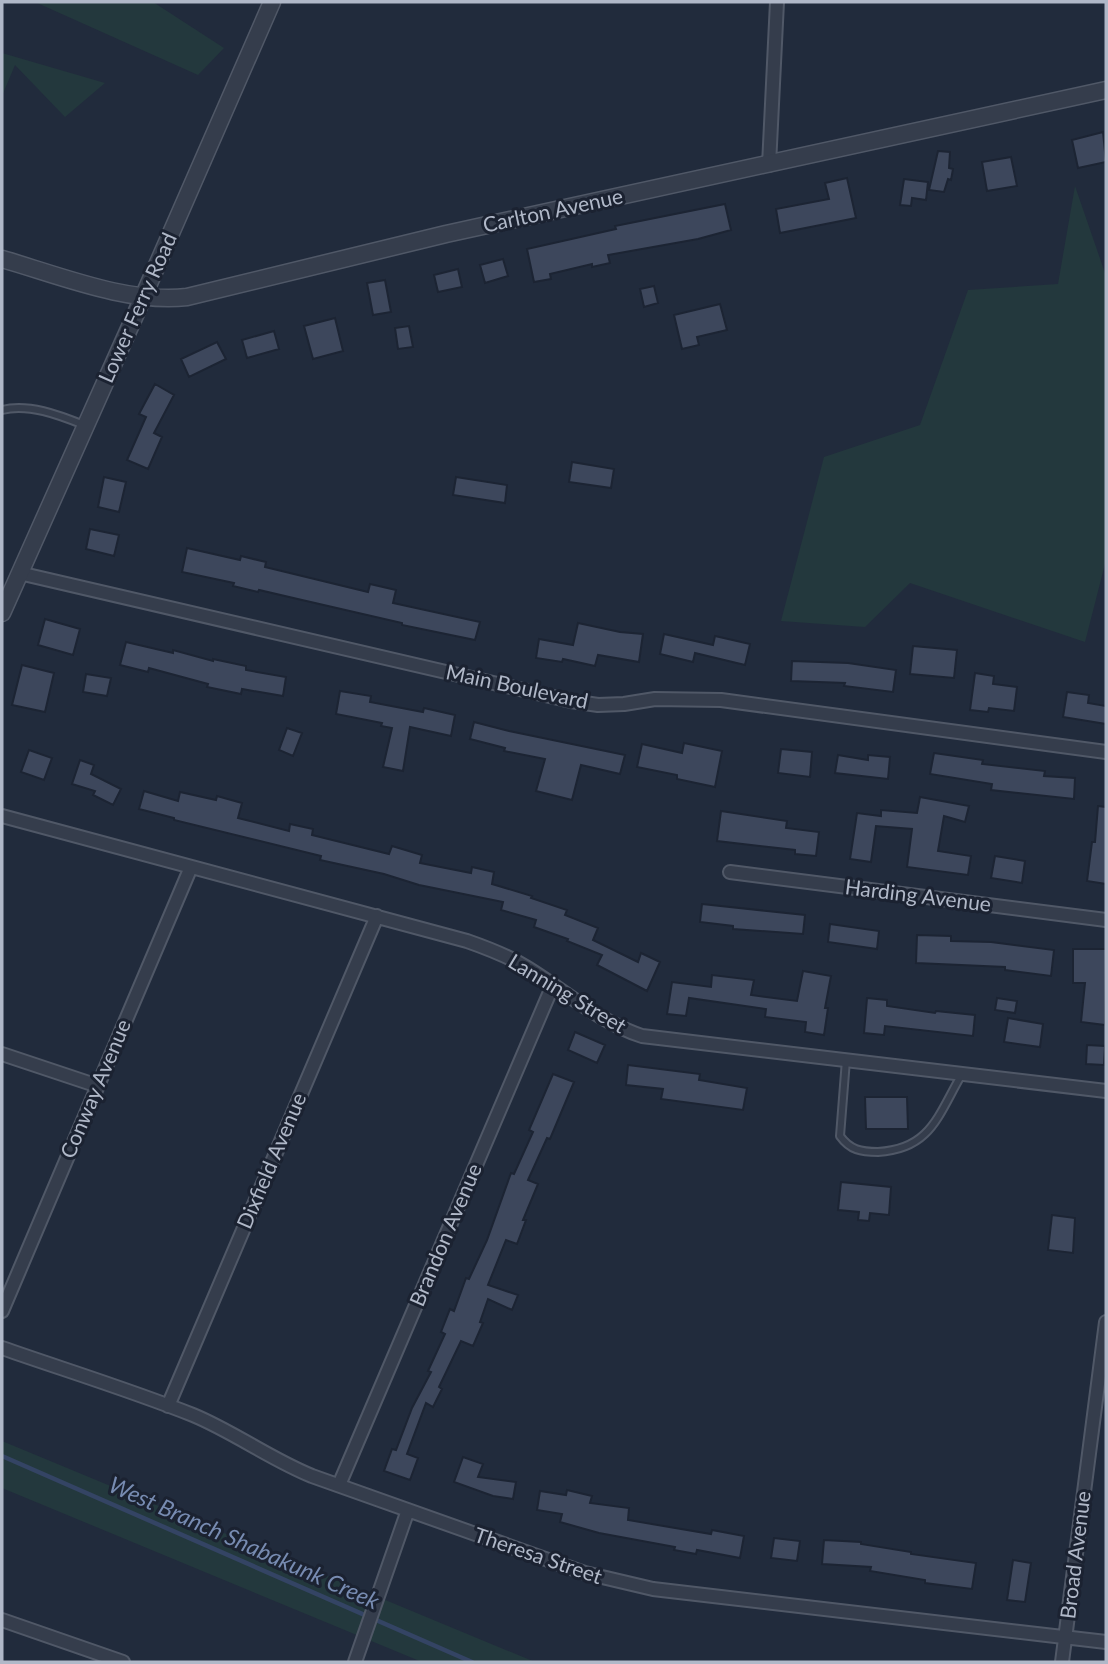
<svg xmlns="http://www.w3.org/2000/svg" width="1108" height="1664" viewBox="0 0 1108 1664" font-family="Lato,sans-serif">
	<style>
		.green { fill: #23383d }
		.lines { fill: none; stroke-linecap: round; stroke-linejoin: round }
		.stream { stroke: #344464; stroke-width: 4.5 }
		.building { fill: #3d475c; stroke: #1c2433; stroke-width: 2 }
		.service-casing { stroke: #505867; stroke-width: 10 }
		.minor-casing { stroke: #505867; stroke-width: 16 }
		.tertiary-casing { stroke: #505867; stroke-width: 19 }
		.service { stroke: #353d4c; stroke-width: 6 }
		.minor { stroke: #353d4c; stroke-width: 12 }
		.tertiary { stroke: #353d4c; stroke-width: 16 }
		.labels { text-anchor: middle; stroke-width: 6; stroke-linejoin: round; paint-order: stroke }
		.street-label { font-size: 21px; fill: #b0b8c8; stroke: #1b2231 }
		.water-label { font-size: 23px; font-style: italic; fill: #778bb1; stroke: #1b2231 }
	</style>
	<rect width="100%" height="100%" fill="#212b3c"/>
	<path class="green" d="M35 2H153L224 48 198 75Z
		M2 53 105 83 65 117 15 65 2 96Z
		M1075 186 1106 276V560L1085 642 910 583 865 627 781 621 824 457 920 425 968 290 1058 284Z
		M2 1441 535 1662H422L2 1488Z"/>
	<g class="lines">
		<path class="stream" d="M2 1456 472 1662"/>
	</g>
	<path class="building" d="M1103 132 1106 162 1078 168 1072 140Z
		M938 151 950 152 949 168 953 169 951 180 948 179 944 192 929 190Z
		M1011 157 1017 186 987 191 982 162Z
		M847 178 856 218 780 233 776 209 829 199 825 183Z
		M904 179 928 182 926 200 912 198 911 206 900 205Z
		M725 204 731 230 698 239 608 255 610 263 592 267V264L550 274 551 279 534 282 527 249 616 229 615 226Z
		M503 259 508 276 485 283 480 265Z
		M458 269 462 287 438 292 434 275Z
		M385 280 391 312 373 315 367 283Z
		M654 286 658 303 644 307 640 289Z
		M720 304 727 330 697 337 699 345 682 349 674 315Z
		M335 318 343 351 313 359 304 326Z
		M409 326 413 347 398 349 395 328Z
		M274 331 279 349 247 358 242 340Z
		M217 342 226 359 189 377 181 359Z
		M155 384 174 395 154 433 162 437 148 469 127 460 146 417 139 414Z
		M572 462 614 469 611 488 569 482Z
		M104 477 126 482 119 512 98 507Z
		M456 477 507 485 505 503 453 495Z
		M90 529 119 535 114 556 86 549Z
		M187 548 240 560 241 556 266 562 265 567 368 592 370 584 396 590 393 603 480 622 475 640 402 625V623L302 600 259 590 258 592 233 586 234 583 182 572Z
		M45 619 80 629 73 655 38 645Z
		M578 623 620 632 643 634 639 662 598 655 595 666 563 659 562 662 536 658 539 639 573 645Z
		M664 634 713 645 715 636 750 644 745 665 695 653 693 662 660 654Z
		M126 642 173 653V650L213 661V659L246 666V670L286 677 283 696 242 689 241 694 207 687 208 684 149 668 148 672 120 665Z
		M913 646 957 650 954 678 910 674Z
		M792 661 848 663 896 670 893 692 844 686 845 683 791 681Z
		M22 665 54 673 45 712 12 705Z
		M975 673 994 676 993 684 1017 687 1014 711 989 708 988 712 970 710Z
		M86 674 111 678 107 696 83 692Z
		M340 691 371 696 370 702 423 712 424 708 455 715 451 736 410 727 403 771 383 767 392 728 381 726 382 723 336 714Z
		M1067 692 1089 695 1088 703 1106 706V724L1063 717Z
		M474 722 509 731 625 755 620 774 581 765 572 800 536 791 545 759 504 751 505 748 470 739Z
		M287 728 302 733 293 756 279 750Z
		M684 743 722 751 715 787 677 779V775L637 767 642 744 682 753Z
		M781 749 812 752 810 777 778 773Z
		M29 750 52 758 44 780 21 772Z
		M934 753 983 760 982 764 1045 771 1044 776 1075 778 1074 799 991 790 992 784 930 774Z
		M838 755 868 760V755L890 757 888 779 835 773Z
		M80 760 94 765 91 774 121 789 113 805 93 795 95 791 72 784Z
		M144 791 178 801 180 792 216 800 217 796 242 803 238 818 289 831 290 824 313 829 312 835 389 854 392 846 422 855 420 863 471 873 472 867 494 872 492 884 532 896 531 898 567 910 565 915 598 928 593 940 638 962 641 953 660 962 647 991 597 965 602 955 567 941 568 939 534 927 536 920 501 910 503 902 419 885 384 874 320 860 321 856 174 820V818L139 809Z
		M920 797 969 806 965 822 944 816 938 851 971 856 968 875 907 867 912 829 876 826 871 862 850 859 857 813 881 816V810L917 813Z
		M1098 806 1106 807V884L1087 881 1092 842H1095Z
		M721 811 787 821 786 828 819 832 816 856 795 854V850L717 841Z
		M995 856 1025 861 1022 883 991 878Z
		M702 904 805 915 803 934 733 929V926L700 922Z
		M830 924 879 931 877 949 828 942Z
		M917 935 951 936V941L991 942 1054 950 1051 976 1005 970V967L916 963Z
		M1073 949H1106L1105 1025 1081 1022 1085 983H1073Z
		M803 971 831 976 825 1008H828L824 1035 805 1032 806 1022 765 1017 766 1009 689 998 686 1016 667 1014 672 982 711 987 712 975 754 980 751 995 797 1001Z
		M867 998 887 1000V1006L935 1013 936 1011 975 1015 973 1036 885 1026 884 1035 864 1033Z
		M997 998 1017 1001 1015 1013 995 1010Z
		M1008 1018 1043 1024 1040 1047 1004 1042Z
		M575 1032 605 1045 597 1063 568 1050Z
		M1087 1045 1105 1046 1104 1065 1086 1064Z
		M628 1065 700 1074 699 1080 747 1088 743 1110 661 1099 663 1089 626 1085Z
		M553 1074 574 1082 550 1139 547 1138 528 1180 538 1184 523 1220H526L517 1244 506 1240 488 1285 518 1295 512 1310 488 1299 480 1322 483 1323 473 1346 461 1341 439 1387 442 1389 433 1407 426 1403 407 1454 418 1458 410 1480 384 1471 392 1449 396 1450 412 1408 431 1372 428 1371 445 1334 441 1332 450 1309 454 1311 466 1278 469 1279 487 1240 511 1173 514 1174 533 1132 529 1130Z
		M865 1097H907L908 1129H866Z
		M841 1182 891 1187 889 1215 870 1213 869 1221 858 1220 859 1212 838 1210Z
		M1052 1215 1075 1218 1073 1253 1048 1250Z
		M463 1457 483 1464 478 1477 516 1482 513 1499 493 1496 454 1482Z
		M567 1490 592 1496 590 1503 629 1508 628 1520 711 1534 712 1530 744 1536 740 1558 697 1550 696 1554 674 1550 675 1547 599 1533 560 1522 562 1514 537 1510 540 1491 566 1495Z
		M774 1538 800 1541 797 1561 771 1558Z
		M824 1540 861 1542V1544L911 1552V1554L976 1563 972 1589 925 1583V1580L870 1571 871 1567 822 1564Z
		M1013 1560 1031 1563 1025 1602 1007 1600Z"/>
	<g class="lines">
		<defs>
			<path id="service" d="M2 410C28 403 59 415 84 425
				M846 1060 840 1136C850 1150 861 1152 878 1152 931 1149 938 1115 962 1074"/>
			<path id="minor" d="M769 165 777 2
				M19 573 571 701 598 705 624 704 655 699 721 700 1106 752
				M2 816 467 941C487 948 508 956 526 967 564 990 599 1022 642 1036L1106 1091
				M730 872 1106 920
				M2 1054 98 1086
				M2 1311 191 867
				M2 1348C65 1370 130 1390 193 1415 234 1432 270 1459 312 1476L585 1573 653 1589 1106 1642
				M168 1406 377 916
				M339 1485 553 985
				M2 1620 123 1662
				M355 1662 408 1510
				M1062 1662 1106 1322"/>
			<path id="tertiary" d="M2 259C58 275 128 304 187 297L446 234 1106 90
				M2 613 137 311 272 2"/>
		</defs>
		<use href="#service" class="service-casing"/>
		<use href="#minor" class="minor-casing"/>
		<use href="#tertiary" class="tertiary-casing"/>
		<use href="#service" class="service"/>
		<use href="#minor" class="minor"/>
		<use href="#tertiary" class="tertiary"/>
	</g>
	<g class="labels">
		<g class="street-label">
			<text transform="translate(553 211) rotate(-12)" y="7">Carlton Avenue</text>
			<text transform="translate(138 308) rotate(-66)" y="7">Lower Ferry Road</text>
			<text transform="translate(517 687) rotate(12)" y="7">Main Boulevard</text>
			<text transform="translate(918 896) rotate(7)" y="7">Harding Avenue</text>
			<text transform="translate(567 994) rotate(31)" y="7">Lanning Street</text>
			<text transform="translate(96 1089) rotate(-67)" y="7">Conway Avenue</text>
			<text transform="translate(272 1161) rotate(-67)" y="7">Dixfield Avenue</text>
			<text transform="translate(446 1235) rotate(-67)" y="7">Brandon Avenue</text>
			<text transform="translate(1076 1555) rotate(-83)" y="7">Broad Avenue</text>
			<text transform="translate(538 1556) rotate(19)" y="7">Theresa Street</text>
		</g>
		<g class="water-label">
			<text transform="translate(244 1543) rotate(24)" y="8">West Branch Shabakunk Creek</text>
		</g>
	</g>
	<rect width="1108" height="1664" fill="none" stroke="#b0b8c8" stroke-width="7"/>
</svg>
